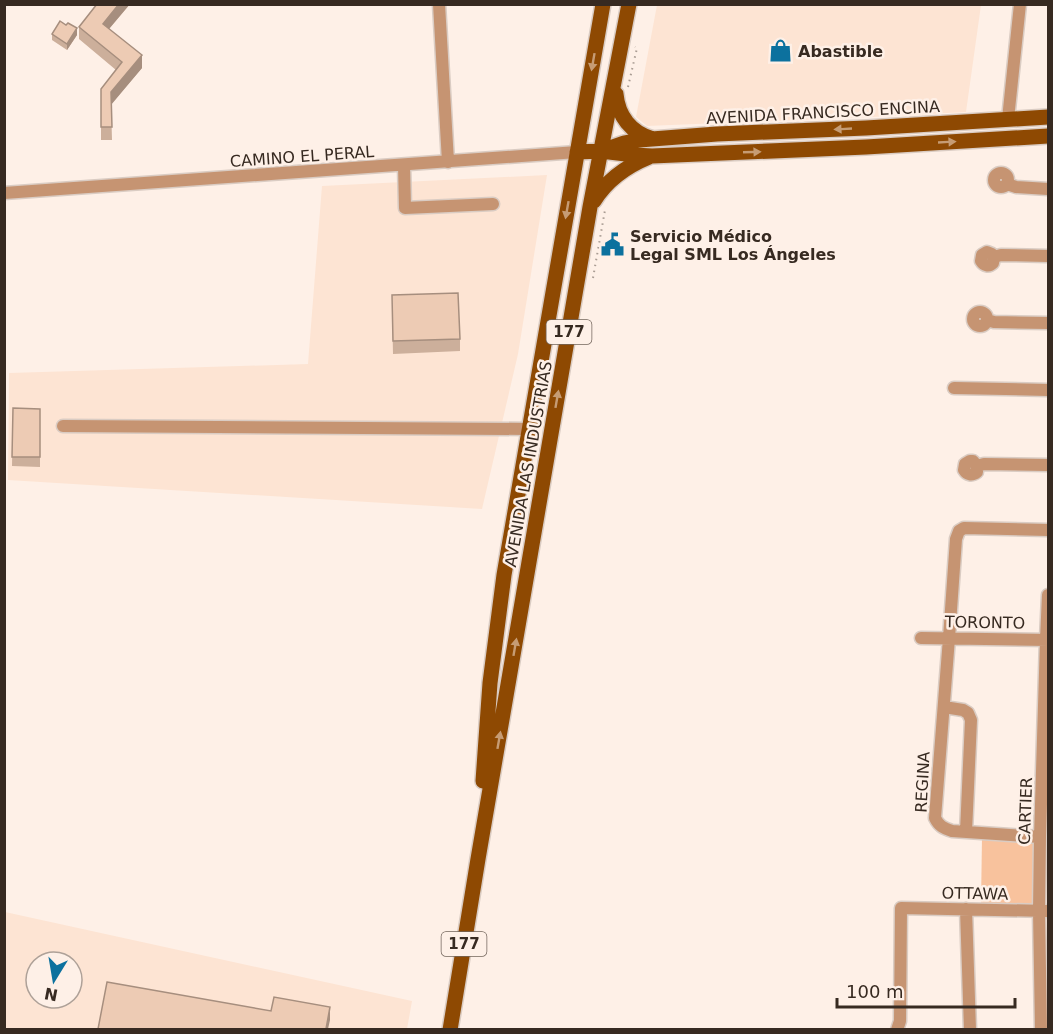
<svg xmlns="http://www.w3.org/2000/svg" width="1053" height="1034" viewBox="0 0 1053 1034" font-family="'DejaVu Sans',sans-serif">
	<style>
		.built { fill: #fde4d3; fill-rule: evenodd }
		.green { fill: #f8c29d }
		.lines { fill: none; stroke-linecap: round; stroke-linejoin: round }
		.minor-casing { stroke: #daccc3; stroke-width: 15 }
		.major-casing { stroke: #daccc3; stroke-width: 18 }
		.path { stroke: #a99c93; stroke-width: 2; stroke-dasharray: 1.5 4.5; stroke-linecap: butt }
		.minor { stroke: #c69472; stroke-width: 12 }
		.major { stroke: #8e4902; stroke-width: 15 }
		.wall { fill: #ccaf9b }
		.shaded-wall { fill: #a68e7e }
		.building { fill: #edcbb4; stroke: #a68e7e; stroke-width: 1.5 }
		.oneway { fill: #c69c74 }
		.labels { text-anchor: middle; stroke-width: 5; stroke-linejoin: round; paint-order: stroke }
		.shield { fill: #fef0e7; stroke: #73655c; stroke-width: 1.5 }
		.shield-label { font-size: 15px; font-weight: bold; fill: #372a21 }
		.poi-label { font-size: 16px; font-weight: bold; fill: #372a21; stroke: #fef0e7; text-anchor: start }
		.street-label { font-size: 16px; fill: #372a21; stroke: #fef0e7 }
	</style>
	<rect width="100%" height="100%" fill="#fef0e7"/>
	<path class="built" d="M657 5H981L966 112 872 117 647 126 636 117Z
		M547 175 518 354 482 509 8 480 9 373 308 364 322 186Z
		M5 912 412 1001 407 1029 5 1030ZM36 962H72V998H36Z"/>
	<path class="green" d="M982 836 1038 840 1037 906 981 905Z"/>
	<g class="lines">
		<defs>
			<path id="minor" d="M439 4 448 162
				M1008 119 1020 4
				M404 165 405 208 493 204
				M994 180a7 7 0 1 1 14 0a7 7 0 1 1-14 0Z
				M1007 184 1016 187 1048 189
				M4 193 577 152
				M994 257 993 263C989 267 984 266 981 261L982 255 987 252 992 254 994 257 1001 255 1048 256
				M973 319a7 7 0 1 1 14 0a7 7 0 1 1-14 0Z
				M987 320 994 322 1048 323
				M954 388 1048 390
				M63 426 529 429
				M977 466V472C972 476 967 475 964 470L965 464 970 461H973L977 466 984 464 1048 465
				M921 638 1048 640
				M944 707 963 710 968 713 971 720 966 832
				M1040 837 952 831C943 828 939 826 935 818L949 638 956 539 959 531 964 528 1048 530
				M966 909 970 1030
				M897 1030 900 1021 901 908 1048 911
				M1041 1030 1039 911 1040 837 1046 640 1048 595"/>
			<path id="major" d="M616 94C618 116 631 133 653 139
				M604 150 624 143 639 140 717 134 866 128 1048 117
				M577 152 601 151 634 155 652 156 866 147 1048 136
				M594 201C607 180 627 166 649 157
				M483 781 490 683 504 575 603 4
				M450 1030 478 859 590 207 629 4"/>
		</defs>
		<use href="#minor" class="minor-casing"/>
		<use href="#major" class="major-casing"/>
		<path class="path" d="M628 87 637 48 635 47
			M593 278 605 210"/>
		<use href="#minor" class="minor"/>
		<use href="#major" class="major"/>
	</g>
	<path class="wall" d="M97 4H130L109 29 142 68 111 104 112 140H101V89L116 70 79 39V27Z
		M52 34 77 35 67 50 52 40Z
		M392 308 460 339V351L393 354Z
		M13 408 40 409V467L12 466Z"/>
	<path class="shaded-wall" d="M119 4H130L103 36V24Z
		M77 28V35L67 50V44Z
		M142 55V68L111 105V92Z
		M330 1007V1020L328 1029H326Z"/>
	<path class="building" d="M97 4H119L103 24 142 55 111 92 112 127H101V89L122 62 79 27Z
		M60 21 66 25 68 23 77 28 67 44 52 34Z
		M458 293 460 339 393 341 392 295Z
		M13 408 40 409V457H12Z
		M107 982 271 1011 274 997 330 1007 326 1029H98Z"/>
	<defs><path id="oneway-solid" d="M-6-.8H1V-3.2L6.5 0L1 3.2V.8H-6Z" transform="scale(1.5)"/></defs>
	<g class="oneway">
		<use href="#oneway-solid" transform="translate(593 62) rotate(100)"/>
		<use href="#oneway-solid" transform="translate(843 129) rotate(177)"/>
		<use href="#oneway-solid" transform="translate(947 142) rotate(-3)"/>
		<use href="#oneway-solid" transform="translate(752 152) rotate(-2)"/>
		<use href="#oneway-solid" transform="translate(567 210) rotate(100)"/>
		<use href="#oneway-solid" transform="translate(557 399) rotate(-80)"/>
		<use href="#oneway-solid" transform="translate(515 647) rotate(-80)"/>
		<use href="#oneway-solid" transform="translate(499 740) rotate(-80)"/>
	</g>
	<defs>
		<symbol id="shop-bare" viewBox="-9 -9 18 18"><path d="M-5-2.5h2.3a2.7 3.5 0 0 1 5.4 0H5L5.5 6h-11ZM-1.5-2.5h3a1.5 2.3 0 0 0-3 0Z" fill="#0c719e" stroke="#fef0e7" stroke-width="2.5" paint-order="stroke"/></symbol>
		<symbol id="civic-bare" viewBox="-9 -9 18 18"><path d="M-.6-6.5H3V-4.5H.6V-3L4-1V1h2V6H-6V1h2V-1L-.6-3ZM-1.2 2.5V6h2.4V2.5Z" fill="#0c719e" stroke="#fef0e7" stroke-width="2.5" paint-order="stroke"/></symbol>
	</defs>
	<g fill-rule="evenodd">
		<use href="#shop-bare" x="764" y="34" width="33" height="33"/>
		<use href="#civic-bare" x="596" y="228" width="33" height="33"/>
	</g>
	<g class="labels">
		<g class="shield">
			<rect x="546.5" y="320" width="45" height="24" rx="4.5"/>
			<rect x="441.5" y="932" width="45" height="24" rx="4.5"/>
		</g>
		<g class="shield-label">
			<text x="569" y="337">177</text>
			<text x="464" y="949">177</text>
		</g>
		<g class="poi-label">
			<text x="798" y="57">Abastible</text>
			<text x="630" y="242">Servicio Médico<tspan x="630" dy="18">Legal SML Los Ángeles</tspan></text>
		</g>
		<g class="street-label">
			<text transform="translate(823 112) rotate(-3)" y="6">AVENIDA FRANCISCO ENCINA</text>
			<text transform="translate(302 156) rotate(-4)" y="6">CAMINO EL PERAL</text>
			<text transform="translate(528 464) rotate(-80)" y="6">AVENIDA LAS INDUSTRIAS</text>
			<text transform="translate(985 622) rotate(1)" y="6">TORONTO</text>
			<text transform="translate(922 782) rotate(-87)" y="6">REGINA</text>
			<text transform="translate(1025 811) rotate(-88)" y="6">CARTIER</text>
			<text transform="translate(975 893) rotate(1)" y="6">OTTAWA</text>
		</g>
	</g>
	<rect width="1053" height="1034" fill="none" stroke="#372a21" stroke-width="12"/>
	<g transform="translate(54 980) rotate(191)"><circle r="28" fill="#fef0e7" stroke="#aea198" stroke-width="1.5"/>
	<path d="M0-4.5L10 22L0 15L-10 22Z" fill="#0c719e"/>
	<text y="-9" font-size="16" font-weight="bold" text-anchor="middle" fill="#372a21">N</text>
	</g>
	<path d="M837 998v9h178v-9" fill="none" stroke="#372a21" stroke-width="3"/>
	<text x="846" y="998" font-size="18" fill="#372a21" stroke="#fef0e7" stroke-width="4.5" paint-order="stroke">100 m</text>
</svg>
